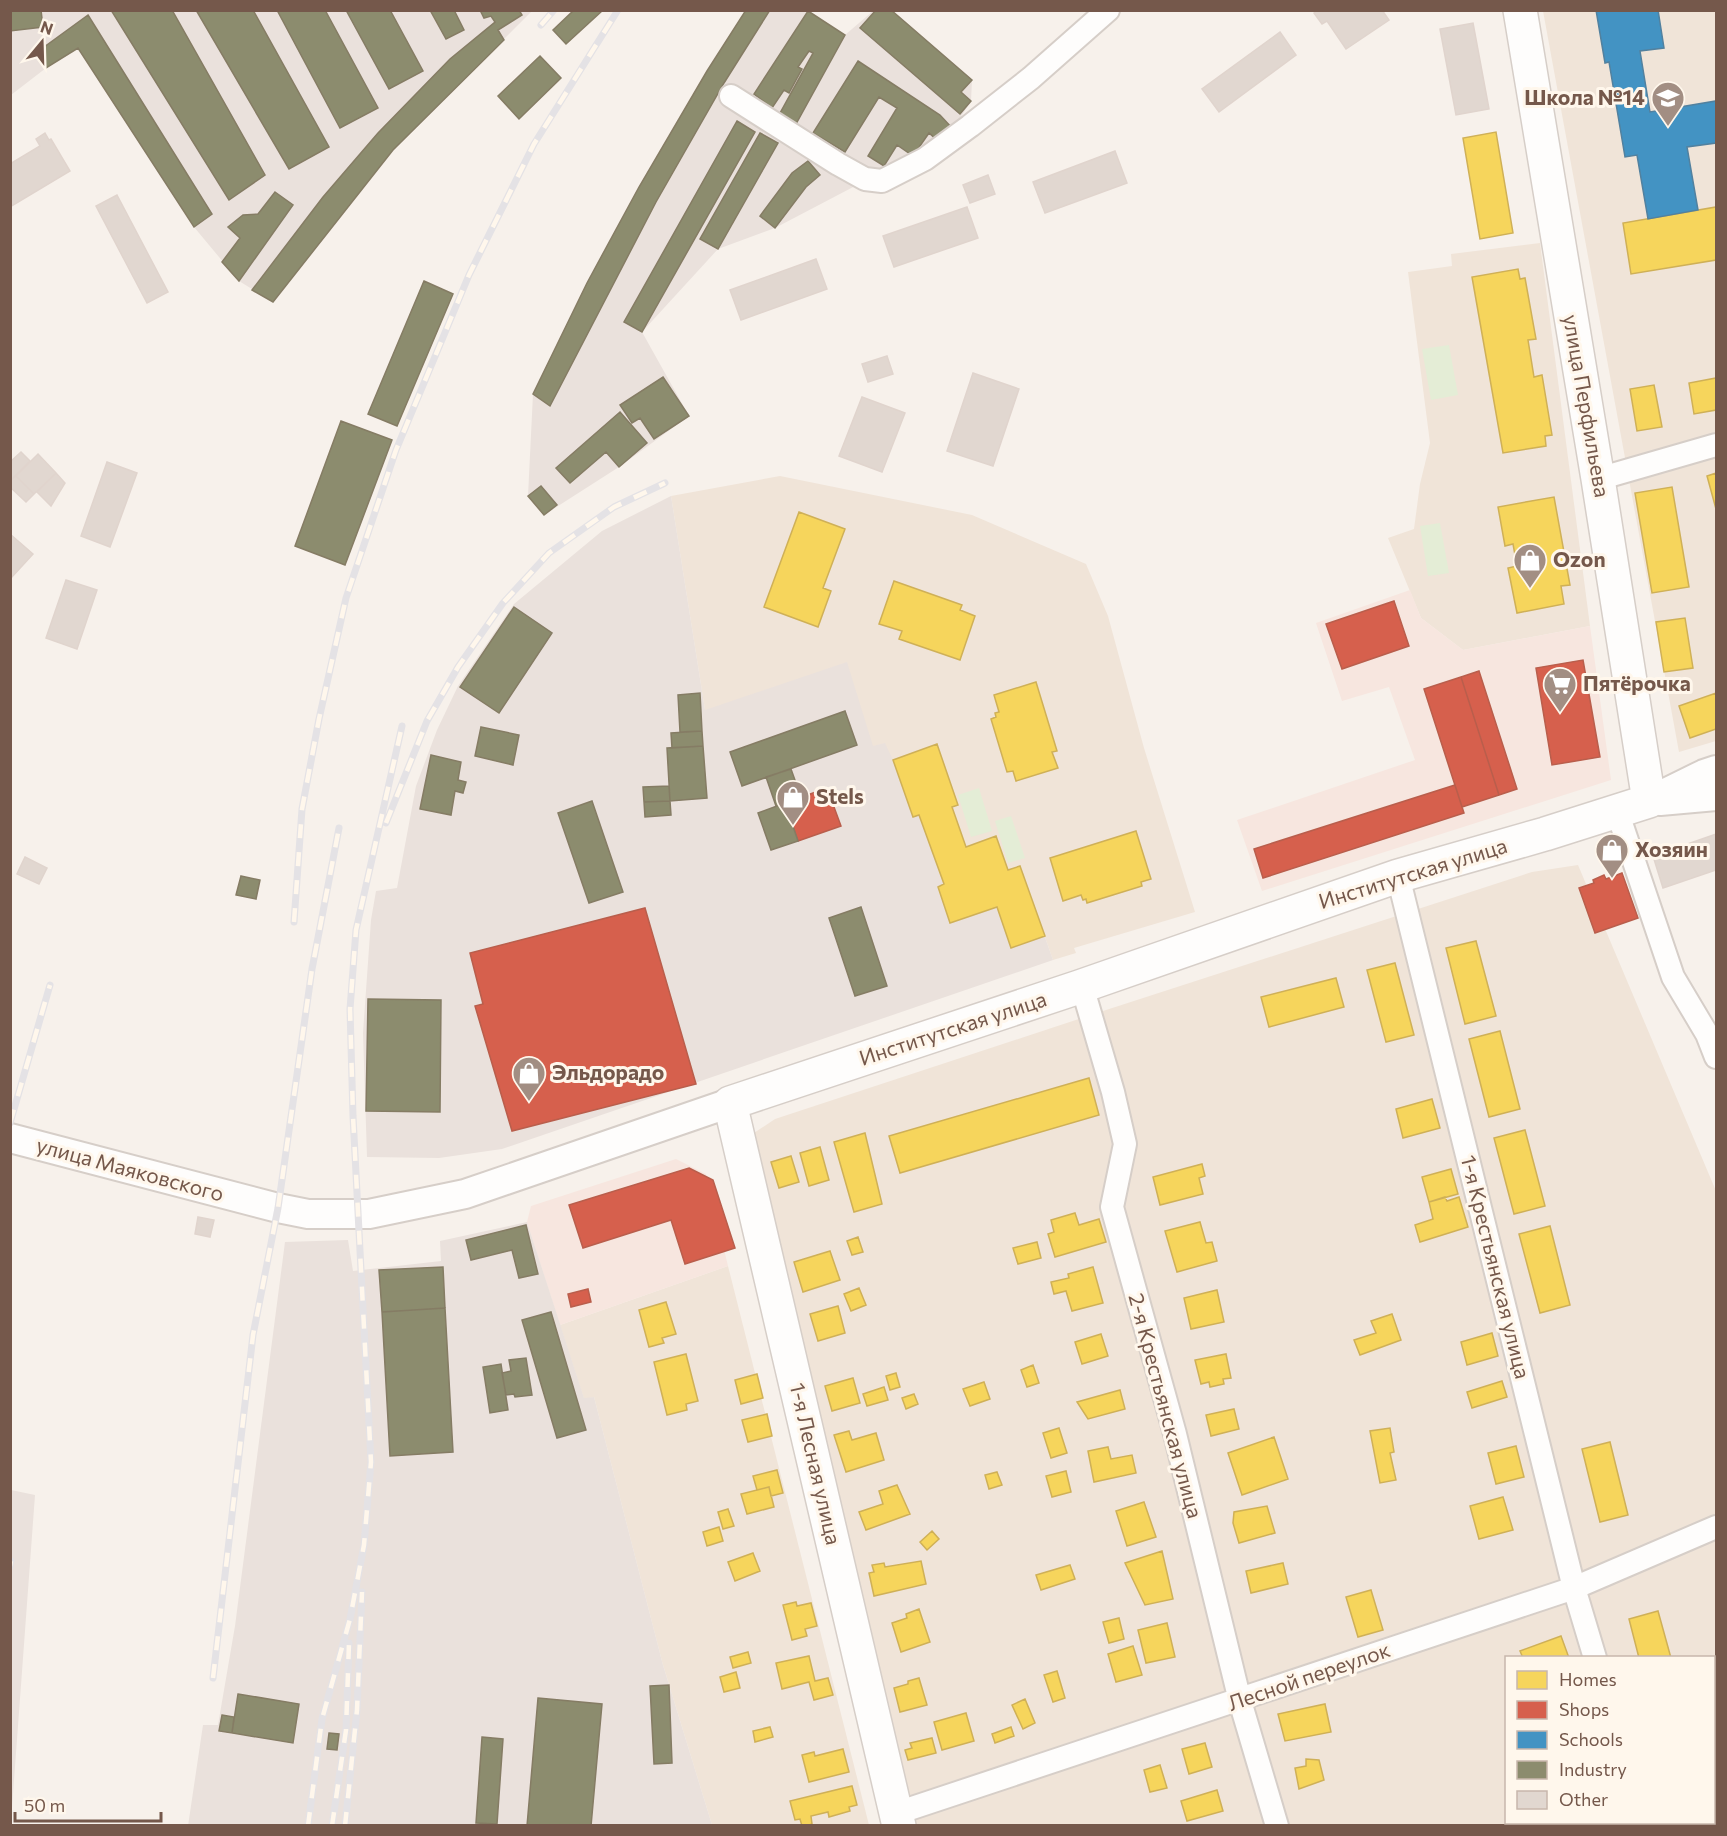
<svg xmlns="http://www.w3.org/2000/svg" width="1727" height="1836" viewBox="0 0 1727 1836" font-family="Commissioner,sans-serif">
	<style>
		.residential { fill: #f0e4d8; fill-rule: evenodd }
		.commercial { fill: #f7e6df }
		.industrial { fill: #eae1dc }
		.green { fill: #e4edd6 }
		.homes { fill: #f6d55c; stroke: #cfb057; stroke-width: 1.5 }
		.shops { fill: #d6604d; stroke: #b95e4c; stroke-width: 1.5 }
		.schools { fill: #4393c3; stroke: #52819f; stroke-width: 1.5 }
		.industry { fill: #8c8c6e; stroke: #857c64; stroke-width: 1.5 }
		.building { fill: #e1d7d0; stroke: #e0d4cd; stroke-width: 1.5 }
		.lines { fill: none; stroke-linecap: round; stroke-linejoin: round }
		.minor-casing { stroke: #d6cec8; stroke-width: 26 }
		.tertiary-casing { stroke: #d6cec8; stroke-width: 32 }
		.secondary-casing { stroke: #d6cec8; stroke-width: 36 }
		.minor { stroke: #fefdfc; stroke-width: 22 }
		.tertiary { stroke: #fefdfc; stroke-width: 28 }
		.secondary { stroke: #fefdfc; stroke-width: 33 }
		.rail-casing { stroke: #e4e2e5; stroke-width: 7 }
		.rail { stroke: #fff7ec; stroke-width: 4.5; stroke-dasharray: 14; stroke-linecap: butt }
		.labels { text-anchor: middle; stroke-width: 6; stroke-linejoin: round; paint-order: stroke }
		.poi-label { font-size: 21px; font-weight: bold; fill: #75584b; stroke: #fff7ec; text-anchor: start }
		.street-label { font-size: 21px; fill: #75584b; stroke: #fff7ec }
	</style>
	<rect width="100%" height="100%" fill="#f7f1eb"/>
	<path class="residential" d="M1543 11H1716V741L1679 752Z
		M1540 243 1590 626 1463 650 1421 618 1388 538 1414 529 1420 484 1430 443 1408 272 1452 266 1451 254Z
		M780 476 972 515 1086 564 1108 616 1144 748 1195 912 1074 948 1076 953 1053 960 1020 866 1008 870 966 847 952 807 937 744 893 760 873 747 705 710 671 496Z
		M1578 865 1716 1191V1825H907L754 1133 775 1119 1103 1011 1532 872ZM1506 1658H1714V1822H1506Z
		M728 1266 869 1825H712L663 1665 594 1397 584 1399 560 1325Z"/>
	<path class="commercial" d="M1410 590 1421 618 1463 650 1590 626 1611 780 1262 891 1237 820 1415 760 1389 687 1342 701 1316 623Z
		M676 1159 706 1174 728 1266 560 1325 527 1222 531 1206Z"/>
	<path class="industrial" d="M11 11H532L393 150 273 302 239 281 194 227 78 49 46 68 11 95Z
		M746 11H807L845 35 873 11H891L972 80 971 101 953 129 939 142 775 228 718 249 642 332 689 416 619 467 544 515 528 496 533 394 587 283 639 187 707 71Z
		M671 496 705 710 847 662 873 746 885 743 893 760 937 744 958 805 952 807 966 847 1008 870 1020 866 1053 960 502 1149 439 1158 367 1157 363 1033 371 920 376 891 397 888 416 786 437 730 458 686 514 604 602 531Z
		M527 1222 584 1398 594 1397 663 1665 712 1825 188 1826 203 1725H218L235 1626 285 1242 348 1240 353 1271 441 1261 440 1241Z
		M11 1490 35 1495 11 1821 10 1490Z"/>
	<path class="green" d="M1449 345 1458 395 1431 400 1422 349Z
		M1440 523 1449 573 1428 576 1420 526Z
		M979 788 992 831 971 837 958 795Z
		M1011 816 1025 858 1008 863 995 821Z"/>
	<path class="homes" d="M1496 132 1513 233 1480 239 1463 138Z
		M1716 207V260L1631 274 1623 223Z
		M1518 269 1520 279 1525 278 1536 339 1528 340 1534 377 1542 375 1552 435 1545 436 1546 446 1503 453 1472 277Z
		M1716 378V410L1694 414 1689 383Z
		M1654 385 1662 427 1637 431 1630 389Z
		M1716 473V509L1707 476Z
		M1672 487 1689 587 1652 593 1635 493Z
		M1554 497 1570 585 1561 586 1564 604 1517 613 1508 568 1517 566 1513 544 1505 546 1498 507Z
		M799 512 845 529 823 588 831 591 818 627 764 607Z
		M894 581 962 605 960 610 975 616 960 660 899 639 902 631 879 624Z
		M1685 618 1693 668 1664 672 1656 622Z
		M1036 682 1057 751 1052 752 1058 768 1016 781 1013 771 1007 772 991 719 996 717 995 713 999 712 994 695Z
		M1716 693V729L1690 738 1679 706Z
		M937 744 958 805 952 807 966 847 996 836 1008 870 1020 866 1045 936 1011 948 997 907 950 923 938 887 944 884 919 815 913 817 893 760Z
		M1136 831 1151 879 1141 882 1142 886 1087 903 1086 899 1083 900 1081 895 1063 901 1050 858Z
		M1476 941 1496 1016 1465 1024 1446 948Z
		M1395 963 1414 1035 1386 1042 1367 970Z
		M1336 978 1344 1007 1269 1027 1261 997Z
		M1500 1031 1520 1109 1489 1117 1469 1039Z
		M1089 1078 1099 1115 900 1173 889 1136Z
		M1432 1099 1440 1128 1403 1138 1396 1109Z
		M1525 1130 1545 1206 1514 1214 1494 1138Z
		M865 1133 882 1204 854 1212 834 1142Z
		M820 1147 829 1180 809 1186 800 1153Z
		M791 1156 799 1182 779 1188 771 1162Z
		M1202 1164 1205 1176 1199 1178 1203 1194 1160 1205 1153 1177Z
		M1451 1169 1458 1194 1429 1202 1422 1177Z
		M1445 1197 1447 1201 1459 1197 1468 1227 1420 1242 1415 1225 1433 1219 1429 1202Z
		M1075 1213 1079 1225 1099 1219 1106 1242 1055 1257 1048 1234 1054 1232 1051 1220Z
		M1200 1222 1206 1243 1212 1242 1217 1261 1177 1272 1165 1231Z
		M1550 1226 1570 1305 1540 1313 1519 1234Z
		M858 1237 863 1252 852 1255 847 1241Z
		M1037 1242 1041 1258 1018 1264 1013 1248Z
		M830 1251 840 1280 803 1292 794 1262Z
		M1093 1267 1103 1303 1072 1311 1066 1291 1054 1294 1051 1282 1069 1278 1068 1274Z
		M859 1288 866 1305 851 1311 844 1294Z
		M1217 1290 1224 1322 1191 1329 1184 1298Z
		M666 1302 676 1334 662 1338 664 1343 649 1347 639 1310Z
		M838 1306 845 1333 818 1341 810 1314Z
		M1392 1314 1401 1340 1360 1355 1354 1340 1376 1333 1371 1321Z
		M1492 1333 1498 1356 1467 1365 1461 1342Z
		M1101 1334 1108 1356 1082 1364 1075 1342Z
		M686 1354 698 1401 686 1404 687 1410 667 1415 654 1362Z
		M1226 1354 1231 1378 1223 1379 1224 1384 1210 1387 1209 1382 1201 1384 1195 1360Z
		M1033 1365 1039 1383 1027 1387 1021 1370Z
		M896 1373 900 1387 890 1390 886 1376Z
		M757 1374 763 1398 741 1404 735 1380Z
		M853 1378 860 1403 832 1411 825 1386Z
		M1502 1381 1507 1397 1472 1408 1467 1392Z
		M984 1382 990 1399 970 1406 963 1389Z
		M884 1387 888 1400 867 1406 863 1394Z
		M1120 1390 1125 1409 1088 1419 1077 1402Z
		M914 1394 918 1404 906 1409 902 1398Z
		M1234 1409 1239 1429 1211 1436 1206 1415Z
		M767 1414 772 1436 748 1442 742 1420Z
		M1059 1428 1067 1453 1051 1458 1043 1433Z
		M1390 1428 1394 1452 1390 1453 1396 1480 1380 1483 1370 1431Z
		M849 1431 852 1440 876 1433 884 1460 846 1472 834 1435Z
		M1274 1437 1288 1479 1242 1495 1228 1453Z
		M1610 1442 1628 1515 1600 1522 1582 1449Z
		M1516 1446 1524 1477 1496 1484 1488 1453Z
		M1108 1447 1111 1459 1132 1455 1136 1473 1094 1482 1088 1451Z
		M777 1470 783 1493 771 1496 769 1487 757 1490 753 1476Z
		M1066 1471 1071 1492 1052 1497 1046 1476Z
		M997 1472 1002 1485 989 1489 985 1475Z
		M897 1485 910 1514 866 1530 859 1512 883 1504 879 1491Z
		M769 1487 774 1507 747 1514 741 1494Z
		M1503 1497 1513 1530 1479 1539 1470 1506Z
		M1144 1502 1156 1537 1127 1546 1116 1511Z
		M1267 1506 1275 1533 1239 1543 1233 1523 1234 1512Z
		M728 1509 734 1526 723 1529 718 1512Z
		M719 1527 723 1541 707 1546 703 1532Z
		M932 1531 939 1539 927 1550 920 1542Z
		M1162 1551 1173 1599 1145 1605 1125 1563Z
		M753 1553 760 1571 735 1581 728 1562Z
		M921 1561 926 1584 874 1596 869 1573 874 1572 872 1565 884 1563 885 1567Z
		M1283 1563 1288 1584 1251 1593 1246 1571Z
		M1070 1565 1075 1579 1041 1590 1036 1575Z
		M1371 1590 1383 1630 1358 1637 1346 1597Z
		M796 1602 797 1606 811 1603 817 1626 805 1629 807 1636 792 1640 783 1605Z
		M919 1609 930 1642 901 1652 892 1623 907 1618 906 1614Z
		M1658 1611 1671 1658H1639L1629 1619Z
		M1119 1618 1124 1639 1109 1643 1103 1622Z
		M1167 1623 1175 1657 1146 1663 1138 1630Z
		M1561 1636 1569 1658H1523L1520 1651Z
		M1133 1646 1142 1675 1116 1682 1108 1654Z
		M748 1652 751 1663 733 1668 730 1657Z
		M809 1656 815 1681 828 1678 833 1695 814 1700 809 1682 782 1689 776 1663Z
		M1057 1671 1065 1698 1053 1702 1044 1675Z
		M736 1672 740 1688 724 1692 720 1677Z
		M919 1678 927 1705 900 1712 894 1688 908 1684V1681Z
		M1025 1699 1035 1723 1023 1729 1012 1705Z
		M1325 1704 1331 1732 1285 1741 1278 1714Z
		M966 1713 974 1741 942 1750 934 1722Z
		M770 1727 773 1737 755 1742 753 1731Z
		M1011 1727 1014 1736 995 1743 992 1734Z
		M932 1738 936 1753 908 1760 905 1750 912 1748 910 1743Z
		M1205 1743 1212 1767 1189 1774 1182 1749Z
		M843 1749 849 1772 809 1782 802 1755 814 1752 815 1756Z
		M1306 1759 1319 1760 1324 1780 1299 1789 1295 1768 1306 1766Z
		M1160 1765 1167 1788 1150 1792 1144 1770Z
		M852 1786 857 1805 849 1807 850 1811 829 1817 828 1812 811 1816 812 1824 806 1826H802L800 1819 795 1820 790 1801Z
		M1217 1790 1223 1811 1187 1821 1181 1801Z
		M1714 1819V1822L1702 1826H1675L1674 1822H1714Z"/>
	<path class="shops" d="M1394 601 1409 646 1342 669 1326 624Z
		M1583 660 1600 757 1552 765 1536 668Z
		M1479 671 1517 789 1499 795 1461 677Z
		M1461 677 1499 795 1462 807 1424 689Z
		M1455 785 1464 813 1263 878 1254 849Z
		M827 788 841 826 798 841 785 803Z
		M1622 873 1638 918 1595 933 1579 888 1594 883 1593 880 1604 875 1606 879Z
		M645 908 696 1084 512 1131 475 1006 483 1004 470 953Z
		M689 1168 713 1180 735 1248 685 1264 671 1220 583 1248 569 1205Z
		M588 1289 591 1302 571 1307 568 1294Z"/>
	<path class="schools" d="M1596 10H1658L1664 48 1640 51 1650 112 1716 101V143L1687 147 1698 210 1648 219 1637 155 1625 157 1609 62 1605 63Z"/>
	<path class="industry" d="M10 10H41L43 27 10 31Z
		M111 10H172L265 175 229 200Z
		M196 10H253L329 147 289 169Z
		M277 10H325L378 108 340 128Z
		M346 10H390L423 71 389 89Z
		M430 10H454L464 30 446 39Z
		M480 10H519L522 15 498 30 504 40 393 150 273 302 252 290 323 197 378 133 450 59 495 22 491 16 484 18Z
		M574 10H603L566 44 553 30Z
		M746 10H770L724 83 656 202 550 406 533 394 587 283 639 187 707 71Z
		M876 10H891L972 80 961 92 971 101 960 114 860 28Z
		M808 11 845 35 796 124 779 115 813 53 809 51 798 67 802 69 789 93 784 90 772 108 754 94Z
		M88 15 212 214 194 227 78 48 46 68 36 53Z
		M540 56 561 78 519 119 498 96Z
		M858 61 940 115 953 129 939 142 929 133 913 156 897 145 884 166 868 156 897 108 879 97 845 152 813 133Z
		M737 121 755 132 642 332 624 322Z
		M760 133 778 143 718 249 700 239Z
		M808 161 820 175 806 187 775 228 760 216 792 173Z
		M275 192 293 205 239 281 222 262 240 238 228 227 243 215 258 214Z
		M424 281 453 294 397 426 368 414Z
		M663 377 689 416 654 439 640 418 632 423 620 405Z
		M620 412 647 443 619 467 606 452 570 483 556 468Z
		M341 421 392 440 345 565 295 546Z
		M541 486 557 505 544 515 528 496Z
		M514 607 552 633 499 713 460 687Z
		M700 693 702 731 680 732 678 695Z
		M845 711 857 745 742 786 730 752Z
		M481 727 519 735 513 765 475 756Z
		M702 731 703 746 672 748 671 733Z
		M703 746 707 798 670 801 667 748Z
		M431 755 461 762 458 780 466 782 463 793 455 791 451 815 420 809Z
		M791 769 801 797 776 806 766 777Z
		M669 786 670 801 644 802 643 787Z
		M592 801 623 892 589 903 558 813Z
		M670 801 671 815 645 817 644 802Z
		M785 803 798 841 771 850 758 813Z
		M241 876 260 880 256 899 236 895Z
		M861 907 887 986 855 996 829 918Z
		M368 999 441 1000 440 1112 366 1111Z
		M526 1225 538 1274 519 1278 512 1250 471 1260 466 1240Z
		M443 1267 445 1308 382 1312 379 1270Z
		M445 1308 453 1452 390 1456 382 1312Z
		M551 1312 586 1430 557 1438 522 1320Z
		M526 1358 532 1395 515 1397 514 1394 506 1395 502 1373 511 1371 509 1360Z
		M501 1364 508 1410 490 1413 483 1367Z
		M669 1685 672 1763 654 1764 650 1686Z
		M238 1694 299 1704 293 1743 232 1733Z
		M538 1698 602 1704 591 1826H527Z
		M222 1715 234 1717 232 1733 219 1731Z
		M329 1733 339 1734 337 1750 327 1749Z
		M482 1737 503 1739 497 1824 476 1823Z"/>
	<path class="building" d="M1317 10H1382L1389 20 1346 49 1327 21 1322 24 1314 13Z
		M1473 23 1489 109 1456 115 1440 29Z
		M1280 32 1296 55 1219 112 1202 89Z
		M45 133 49 140 51 139 70 171 10 207V164L40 146 36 139Z
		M1115 151 1127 183 1045 213 1033 182Z
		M988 175 995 194 970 203 963 185Z
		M117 195 168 292 147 303 96 206Z
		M967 207 978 238 894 267 883 236Z
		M816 259 827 289 741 320 730 290Z
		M887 356 893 374 868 382 862 364Z
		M973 373 1019 389 993 466 947 451Z
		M862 397 905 413 882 472 839 456Z
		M21 452 30 461 10 481V462Z
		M38 454 56 473 34 494 16 476Z
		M107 462 137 473 110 547 81 536Z
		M56 473 65 483 51 506 37 492Z
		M16 476 34 494 26 502 10 487V481Z
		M10 534 33 554 10 579Z
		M66 580 97 590 77 649 46 638Z
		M1716 834V870L1663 888 1653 856Z
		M25 857 47 868 39 884 17 874Z
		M198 1217 214 1220 210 1237 195 1234Z"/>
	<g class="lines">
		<defs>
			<path id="minor" d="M731 96 838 164 865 179 882 181 925 159 970 126 1031 78 1108 10
				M1598 479 1716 445
				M1617 811 1673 977 1707 1034 1716 1057
				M1398 876 1574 1588 1595 1658
				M1082 986 1113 1092 1125 1144 1112 1207 1175 1434 1240 1701 1277 1826
				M897 1813 1574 1588 1716 1527
				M1643 1822 1644 1826"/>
			<path id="tertiary" d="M1649 801 1704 774 1716 770
				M1660 801 1716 796
				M10 1138 278 1208 308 1214H369L465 1194 730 1103"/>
			<path id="secondary" d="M899 1826 730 1103 1079 987 1398 876 1545 834 1649 801 1598 479 1520 10"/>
		</defs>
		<use href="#minor" class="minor-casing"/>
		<use href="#tertiary" class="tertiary-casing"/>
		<use href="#secondary" class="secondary-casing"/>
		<use href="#minor" class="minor"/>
		<use href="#tertiary" class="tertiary"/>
		<use href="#secondary" class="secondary"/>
		<defs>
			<path id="rail" d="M541 25 554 10
				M386 823 427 721 458 667 503 603 549 553 614 507 665 483
				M294 922 302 809 319 719 346 598 396 450 469 275 534 144 618 10
				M10 1123 50 985
				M10 1566 11 1561
				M213 1678 253 1335 278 1208 312 969 339 828
				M308 1826 322 1719 350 1619 364 1545 371 1462 353 1116 350 1009 356 930 402 726
				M332 1826 346 1730 349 1643
				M345 1826 357 1710 362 1592"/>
		</defs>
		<use href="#rail" class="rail-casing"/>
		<use href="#rail" class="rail"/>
	</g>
	<defs>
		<symbol id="school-pin" viewBox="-11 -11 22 30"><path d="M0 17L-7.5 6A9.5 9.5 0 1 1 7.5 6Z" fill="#a28e83" stroke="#fff7ec"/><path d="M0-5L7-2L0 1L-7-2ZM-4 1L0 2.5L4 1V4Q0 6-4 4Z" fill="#fff"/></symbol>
		<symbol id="shop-pin" viewBox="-11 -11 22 30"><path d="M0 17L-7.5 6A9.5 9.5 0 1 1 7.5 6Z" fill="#a28e83" stroke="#fff7ec"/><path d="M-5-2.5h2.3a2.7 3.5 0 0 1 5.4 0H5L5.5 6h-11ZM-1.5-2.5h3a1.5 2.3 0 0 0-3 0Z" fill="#fff"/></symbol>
		<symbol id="supermarket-pin" viewBox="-11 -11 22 30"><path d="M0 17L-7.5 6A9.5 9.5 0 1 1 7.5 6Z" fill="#a28e83" stroke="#fff7ec"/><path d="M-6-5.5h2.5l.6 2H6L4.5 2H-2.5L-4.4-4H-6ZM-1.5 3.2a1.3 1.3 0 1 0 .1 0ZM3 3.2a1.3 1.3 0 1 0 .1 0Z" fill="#fff"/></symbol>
	</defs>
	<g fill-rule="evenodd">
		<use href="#school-pin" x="1649" y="79" width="38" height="52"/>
		<use href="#shop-pin" x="1511" y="541" width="38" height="52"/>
		<use href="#supermarket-pin" x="1541" y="665" width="38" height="52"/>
		<use href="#shop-pin" x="774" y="778" width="38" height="52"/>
		<use href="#shop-pin" x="1593" y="831" width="38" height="52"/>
		<use href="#shop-pin" x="510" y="1054" width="38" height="52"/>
	</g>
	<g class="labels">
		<g class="poi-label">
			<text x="1645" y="105" text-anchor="end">Школа №14</text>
			<text x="1553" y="567">Ozon</text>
			<text x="1583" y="691">Пятёрочка</text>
			<text x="816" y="804">Stels</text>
			<text x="1635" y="857">Хозяин</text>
			<text x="552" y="1080">Эльдорадо</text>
		</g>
		<g class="street-label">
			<text transform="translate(1586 406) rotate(80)" y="7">улица Перфильева</text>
			<text transform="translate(1413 874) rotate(-17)" y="7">Институтская улица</text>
			<text transform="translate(953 1029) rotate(-18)" y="7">Институтская улица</text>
			<text transform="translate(130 1170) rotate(15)" y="7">улица Маяковского</text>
			<text transform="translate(1495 1267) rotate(76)" y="7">1-я Крестьянская улица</text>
			<text transform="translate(1165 1406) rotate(75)" y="7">2-я Крестьянская улица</text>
			<text transform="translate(815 1464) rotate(77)" y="7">1-я Лесная улица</text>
			<text transform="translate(1309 1677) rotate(-19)" y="7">Лесной переулок</text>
		</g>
	</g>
	<rect width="1727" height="1836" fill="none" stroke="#75584b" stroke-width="24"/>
	<rect x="1505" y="1656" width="210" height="168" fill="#fff7ec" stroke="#c8b7ac" stroke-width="1.5"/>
	<rect x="1517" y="1671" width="30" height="18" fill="#f6d55c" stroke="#c8b7ac" stroke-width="1.5"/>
	<text x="1559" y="1686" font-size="18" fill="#75584b">Homes</text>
	<rect x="1517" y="1701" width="30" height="18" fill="#d6604d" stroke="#c8b7ac" stroke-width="1.5"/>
	<text x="1559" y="1716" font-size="18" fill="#75584b">Shops</text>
	<rect x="1517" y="1731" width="30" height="18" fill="#4393c3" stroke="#c8b7ac" stroke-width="1.5"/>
	<text x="1559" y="1746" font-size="18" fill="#75584b">Schools</text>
	<rect x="1517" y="1761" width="30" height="18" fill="#8c8c6e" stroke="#c8b7ac" stroke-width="1.5"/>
	<text x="1559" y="1776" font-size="18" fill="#75584b">Industry</text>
	<rect x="1517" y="1791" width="30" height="18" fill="#e1d7d0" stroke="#c8b7ac" stroke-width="1.5"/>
	<text x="1559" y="1806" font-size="18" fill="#75584b">Other</text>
	<g transform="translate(42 42) rotate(19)" stroke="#fff7ec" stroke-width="4.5" paint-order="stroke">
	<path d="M0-4.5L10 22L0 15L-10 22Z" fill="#75584b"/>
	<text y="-9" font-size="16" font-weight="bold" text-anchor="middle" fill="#75584b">N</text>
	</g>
	<path d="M15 1812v9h146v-9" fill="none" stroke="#75584b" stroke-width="3"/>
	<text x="24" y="1812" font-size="18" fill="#75584b" stroke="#fff7ec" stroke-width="4.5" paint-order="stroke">50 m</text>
</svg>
